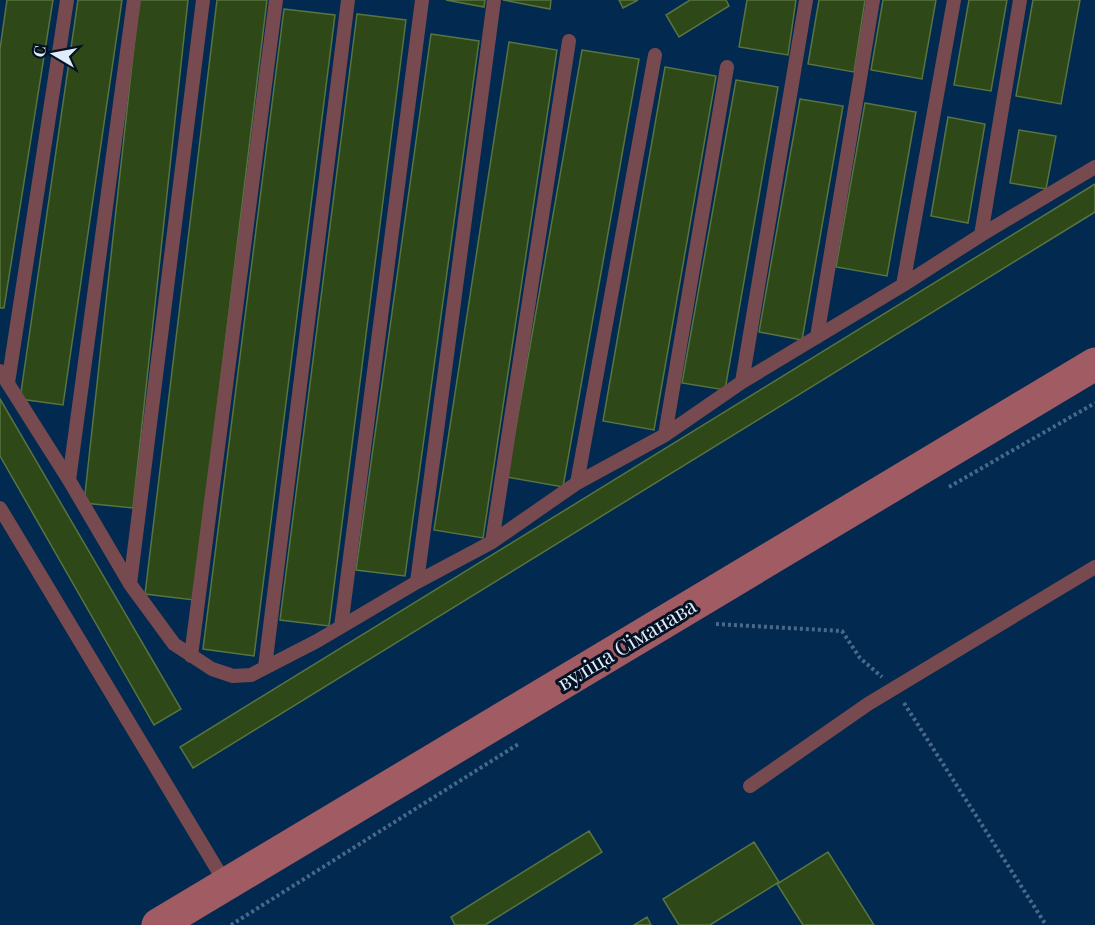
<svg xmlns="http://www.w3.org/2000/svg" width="1095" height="925" viewBox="0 0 1095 925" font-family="'Playfair Display',serif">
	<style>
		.building { fill: #2e4817; stroke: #577441; stroke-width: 1.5 }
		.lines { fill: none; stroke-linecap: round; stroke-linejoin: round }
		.path { stroke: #4a6988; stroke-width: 4; stroke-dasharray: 3 3; stroke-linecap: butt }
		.lane { stroke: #764a4f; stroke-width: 14 }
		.secondary { stroke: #a15b63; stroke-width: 33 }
		.labels { text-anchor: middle; stroke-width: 6; stroke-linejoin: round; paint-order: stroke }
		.street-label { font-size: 21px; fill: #dfecfb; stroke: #041223 }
	</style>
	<rect width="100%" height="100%" fill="#022950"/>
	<path class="building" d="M7 0H53L4 308H0V49Z
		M78 0H122L63 405 20 399Z
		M139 0H188L133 508 84 503Z
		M217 0H267L194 600 145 594Z
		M446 0H485L484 7Z
		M503 0H551L550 9Z
		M619 0H638L623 8Z
		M690 0H726L729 6 679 37 666 15Z
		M747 0H796L788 55 739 47Z
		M819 0H865L854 72 808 64Z
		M883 0H936L922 79 871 70Z
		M969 0H1007L991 91 954 85Z
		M1033 0H1080L1061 104 1016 96Z
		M284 9 335 15 254 656 203 649Z
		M357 14 406 20 329 626 280 620Z
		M431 34 479 41 405 576 356 570Z
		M509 42 557 50 483 538 434 530Z
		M582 50 639 59 563 487 507 477Z
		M665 67 716 76 654 430 603 421Z
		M736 80 778 87 725 390 682 383Z
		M800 99 843 106 802 340 759 332Z
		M865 103 916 112 887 276 836 267Z
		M948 117 985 124 968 223 931 216Z
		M1019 130 1056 136 1046 189 1010 183Z
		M1095 184V212L193 768 180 747Z
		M0 399 181 709 154 725 0 456Z
		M589 831 602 852 485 925H455L451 917Z
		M754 842 779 882 710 925H679L663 899Z
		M828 852 874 925H803L777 884Z
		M647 917 651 925H634Z"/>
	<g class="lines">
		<path class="path" d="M949 487 1095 403
			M716 624 842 631 860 658 882 677
			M904 703 1046 925
			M231 925 520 743"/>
		<path class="lane" d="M981 235 1020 0
			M903 285 954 0
			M817 337 873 0
			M0 371 69 480 130 584 174 644 212 669 233 676 251 675 317 641 417 582 492 542 577 483 665 435 742 382 903 285 981 235 1095 167
			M742 382 806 0
			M8 383 67 0
			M665 435 727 67
			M69 480 134 0
			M577 483 655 55
			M0 508 226 884
			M492 542 569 41
			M417 582 494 0
			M130 584 203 0
			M341 627 422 0
			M191 656 276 0
			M265 667 348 0
			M750 786 868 704 1095 567"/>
		<path class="secondary" d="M158 925 1095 364"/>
	</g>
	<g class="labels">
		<g class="street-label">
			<text transform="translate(627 645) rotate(-31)" y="7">вуліца Сіманава</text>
		</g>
	</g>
	<g transform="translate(54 54) rotate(280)" stroke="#041223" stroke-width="4.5" paint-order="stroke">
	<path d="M0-4.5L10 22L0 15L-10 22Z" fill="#dfecfb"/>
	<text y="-9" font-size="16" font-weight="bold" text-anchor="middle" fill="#dfecfb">С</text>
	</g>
</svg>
